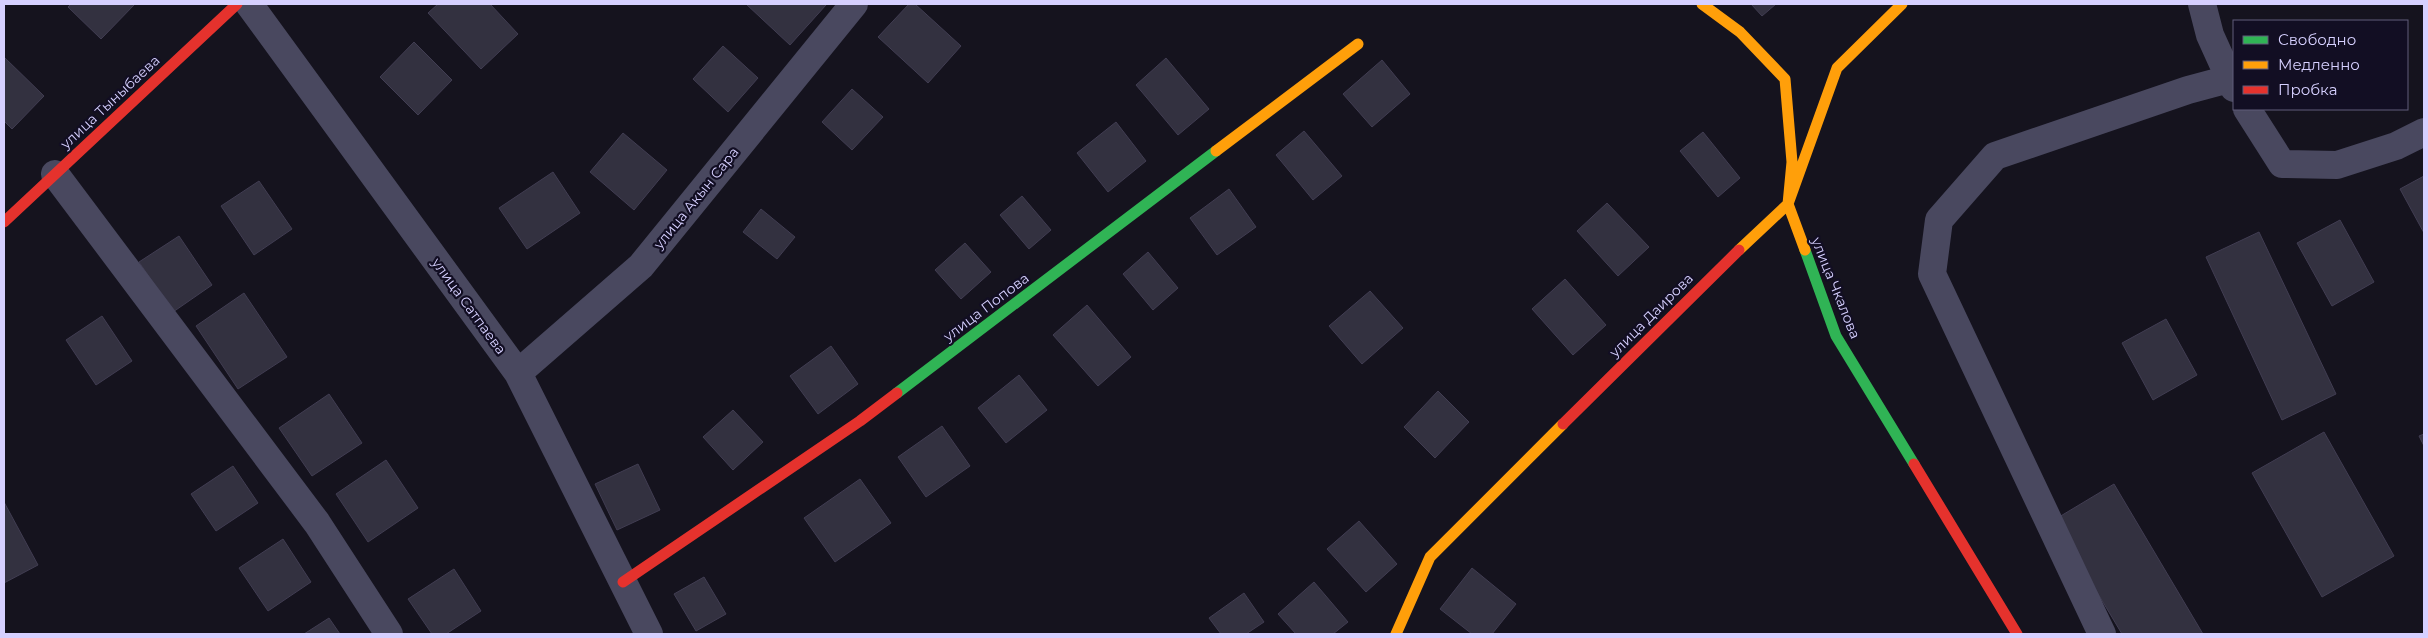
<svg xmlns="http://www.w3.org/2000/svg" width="2428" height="638" viewBox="0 0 2428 638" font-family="Montserrat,sans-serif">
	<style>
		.building { fill: #333140; stroke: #413d52 }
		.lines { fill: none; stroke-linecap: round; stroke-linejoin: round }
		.street { stroke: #49485f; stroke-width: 28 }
		.fast { stroke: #30b455; stroke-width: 11 }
		.slow { stroke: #ff9f0a; stroke-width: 11 }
		.jam { stroke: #e5322d; stroke-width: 11 }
		.labels { text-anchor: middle; stroke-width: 4.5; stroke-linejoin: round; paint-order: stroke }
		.street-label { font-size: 14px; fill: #d6d0ff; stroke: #120e23 }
	</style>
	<rect width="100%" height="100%" fill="#15131e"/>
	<path class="building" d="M71 4H135L101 39 68 7Z
		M438 4H490L518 34 481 69 428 13Z
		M746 4H824L826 5 790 45Z
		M909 4H915L961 46 928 83 878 37Z
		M1751 4H1776L1762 16Z
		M414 42 452 80 418 115 380 77Z
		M723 46 758 78 728 112 693 79Z
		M4 57 44 96 12 129 4 121Z
		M1166 58 1209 109 1178 135 1136 85Z
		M1382 60 1410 94 1372 127 1343 94Z
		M852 89 883 117 852 150 822 122Z
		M1116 122 1146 161 1108 192 1077 153Z
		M1304 131 1342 176 1313 200 1276 155Z
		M1703 132 1740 178 1718 197 1680 151Z
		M623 133 667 170 634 210 590 172Z
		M553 172 580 213 527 249 499 208Z
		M2424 176V233L2400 189Z
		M259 181 292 229 254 255 221 206Z
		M1229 189 1256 227 1217 255 1190 218Z
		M1022 196 1051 230 1029 249 1000 215Z
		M1607 203 1649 247 1618 276 1577 231Z
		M761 209 795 237 777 259 743 232Z
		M2340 220 2374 282 2332 306 2297 243Z
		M2259 232 2336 394 2282 420 2206 257Z
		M179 236 212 285 173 312 139 262Z
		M965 243 991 272 961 299 935 270Z
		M1148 252 1178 288 1153 310 1123 274Z
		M1565 279 1606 325 1573 355 1532 309Z
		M1370 291 1403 328 1362 364 1329 326Z
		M244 293 287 357 238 389 196 326Z
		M1087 305 1131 357 1098 386 1053 335Z
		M102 316 132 361 96 385 66 340Z
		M2166 319 2197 375 2153 400 2122 343Z
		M831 346 858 384 818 414 790 376Z
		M1019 375 1047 410 1006 443 978 408Z
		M1438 391 1469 422 1435 458 1404 427Z
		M329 394 362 443 312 476 279 428Z
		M733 410 763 442 733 470 703 437Z
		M942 426 970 466 926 497 898 457Z
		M2324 432 2394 556 2322 597 2252 473Z
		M2424 434V446L2419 436Z
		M386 460 418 508 368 542 336 494Z
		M638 464 660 510 617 530 595 484Z
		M233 466 258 503 216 531 191 494Z
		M860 479 891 523 835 562 804 518Z
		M2114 484 2203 634H2122L2054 520Z
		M4 502 38 565 4 583Z
		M1359 521 1397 564 1366 592 1327 549Z
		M283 539 311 582 268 611 239 568Z
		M1472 568 1516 604 1492 634H1472L1440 609Z
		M454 569 481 611 446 634H432L408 599Z
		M704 577 726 614 696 631 674 594Z
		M1314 582 1348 622 1333 634H1296L1278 614Z
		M1244 593 1264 622 1246 634H1221L1209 618Z
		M329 618 340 634H304Z"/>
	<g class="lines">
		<path class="street" d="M249 4 518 373 649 634
			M2202 4 2210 35 2234 88
			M2247 109 2282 164 2337 165 2396 146 2424 132
			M55 174 317 523 389 634
			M518 373 641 266 854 4
			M2102 634 1932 274 1939 220 1995 156 2188 90 2229 79"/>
		<path class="fast" d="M1805 250 1836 336 1914 464
			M897 393 1216 151"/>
		<path class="slow" d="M1702 4 1740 32 1785 79 1792 162 1788 204 1805 250
			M1216 151 1358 44
			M1739 250 1788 204 1837 68 1902 4
			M1396 634 1430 557 1563 424"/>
		<path class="jam" d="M4 222 237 4
			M1563 424 1739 250
			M1914 464 2017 634
			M623 582 860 421 897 393"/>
	</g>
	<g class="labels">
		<g class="street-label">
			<text transform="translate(110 102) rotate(-43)" y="5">улица Тыныбаева</text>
			<text transform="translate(696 198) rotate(-51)" y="5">улица Акын Сара</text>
			<text transform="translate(1836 288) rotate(68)" y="5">улица Чкалова</text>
			<text transform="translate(469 306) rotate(54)" y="5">улица Сатпаева</text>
			<text transform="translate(986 307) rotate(-37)" y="5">улица Попова</text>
			<text transform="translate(1651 315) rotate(-45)" y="5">улица Даирова</text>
		</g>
	</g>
	<rect width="2428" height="638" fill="none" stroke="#d6d0ff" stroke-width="10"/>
	<rect x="2233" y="20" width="175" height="90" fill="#120e23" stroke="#605c7b"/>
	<rect x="2243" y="36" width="25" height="8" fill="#30b455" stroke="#605c7b"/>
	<text x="2278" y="45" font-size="15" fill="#d6d0ff">Свободно</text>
	<rect x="2243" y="61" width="25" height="8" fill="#ff9f0a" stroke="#605c7b"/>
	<text x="2278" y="70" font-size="15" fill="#d6d0ff">Медленно</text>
	<rect x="2243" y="86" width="25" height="8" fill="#e5322d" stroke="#605c7b"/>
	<text x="2278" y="95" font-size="15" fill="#d6d0ff">Пробка</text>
</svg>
